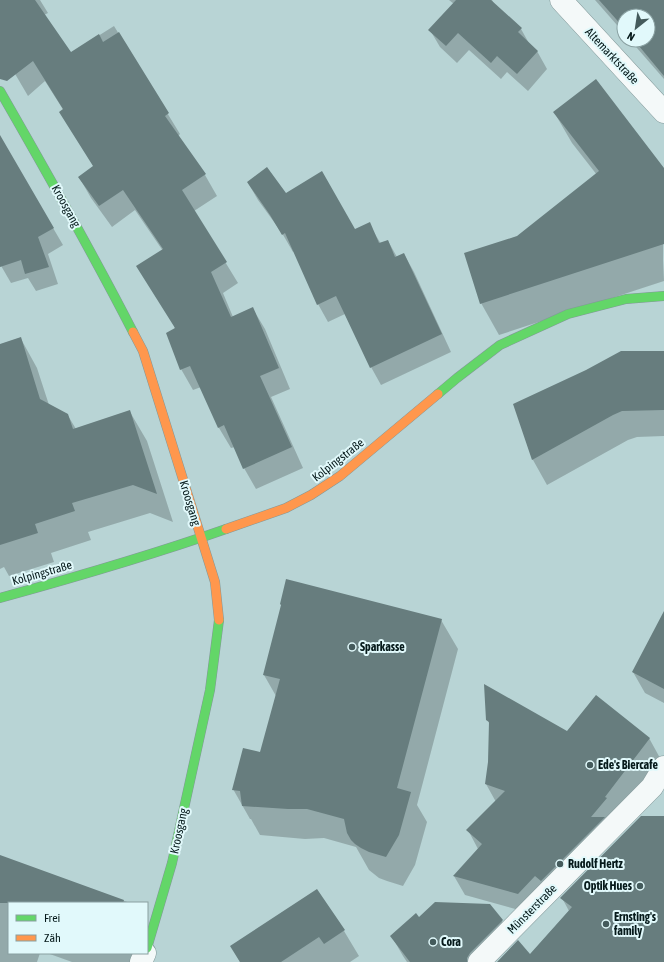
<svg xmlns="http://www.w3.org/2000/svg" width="664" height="962" viewBox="0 0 664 962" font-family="'Asap Condensed',sans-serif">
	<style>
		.shadow { fill: #0003 }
		.building { fill: #677d7e }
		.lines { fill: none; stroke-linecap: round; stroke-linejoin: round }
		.street-casing { stroke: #829899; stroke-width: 23 }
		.fast-casing { stroke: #829899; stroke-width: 10 }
		.slow-casing { stroke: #829899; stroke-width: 10 }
		.street { stroke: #f4f9f9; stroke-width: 22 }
		.fast { stroke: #63d668; stroke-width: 9 }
		.slow { stroke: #ff974d; stroke-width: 9 }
		.poi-dot { fill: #445b5c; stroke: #e1f9fb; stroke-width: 1.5 }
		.labels { text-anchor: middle; stroke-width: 4; stroke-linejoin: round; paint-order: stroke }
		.street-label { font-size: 12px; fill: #061a1b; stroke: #e1f9fb }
		.poi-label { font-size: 12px; font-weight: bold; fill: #061a1b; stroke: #e1f9fb; text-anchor: start }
	</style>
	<rect width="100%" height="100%" fill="#b8d4d5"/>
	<path class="shadow" d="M0 0H40L48 13 44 15 71 53 114 26 180 134 178 136 205 175 217 196 194 211 238 283 223 293 233 317 253 309 265 329 290 389 271 397 303 468 256 489 244 468 235 447 231 448 219 428 201 387 193 390 181 369 163 251 135 210 112 227 91 198 79 177 94 167 64 111 45 81 28 96 4 55 0 56Z
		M449 0H492L494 4 521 29 530 45 537 51 547 69 528 91 507 72 501 79 469 50 457 63 440 47 430 30 454 4Z
		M595 0H649L664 1V79L630 40H648V16H624V33Z
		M554 112 664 169 663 260 664 281 499 335 481 303 517 237 597 175 572 143Z
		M8 151 63 245 48 254 58 284 36 291 28 278 11 283 0 264V156Z
		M248 183 285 194 355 230 369 224 381 244 388 241 397 257 404 254 414 272 451 352 381 385 371 367 345 314 328 322 318 304 294 251 293 252 282 233 258 200Z
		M21 339 37 368 49 405 67 414 76 429 130 412 147 441 173 522 150 513 88 532 91 540 51 553 54 562 9 576 4 567 0 569V345Z
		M664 352V436L637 437 628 440 547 485 533 460 515 404Z
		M664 613V703L645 693 633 672Z
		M441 620 458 649 417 805 427 822 415 865 403 886 387 881 379 878 369 870 356 847 324 838 305 839 260 835 251 819H250L233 789 261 753 276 696 264 675Z
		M487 719 567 732 649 738 660 758 616 816 530 913 465 895 454 876 478 849 468 830 496 802 486 784 489 762 490 725Z
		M664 819V962H498L529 956 569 911 562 898Z
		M0 856 130 903H9V953H40L37 962H0Z
		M419 919 502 921 513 940 492 962H407L403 956 392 937Z
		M344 931 359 956 350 962H240L231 946Z
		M47 953H147L145 962H72Z"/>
	<path class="building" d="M0 0H35L71 52 99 34 103 42 119 32 169 113 165 116 206 174 182 190 227 262 211 272 231 317 253 307 279 368 260 376 292 447 243 469 224 425 218 428 190 366 180 370 166 333 175 328 136 266 163 249 123 190 99 206 78 177 93 166 59 112 63 109 33 61 7 81 0 79Z
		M456 0H491L522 28 518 32 538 51 517 74 497 56 491 63 458 33 446 46 428 30Z
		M599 0H664V76L634 40H648V16H624V28Z
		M596 79 664 168V244L480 304 464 253 517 236 599 171 553 112Z
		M0 135 54 228 38 237 49 267 25 274 21 260 0 267Z
		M267 167 286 193 322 171 355 229 370 222 379 243 388 240 395 257 404 253 442 334 370 368 336 296 317 305 285 233 282 235 270 215 247 182Z
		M21 337 40 399 68 414 73 429 130 410 157 494 133 485 72 503 75 511 35 524 38 533 0 545V344Z
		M621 351H664V410L622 411 613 415 532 460 513 404 586 370Z
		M286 579 442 619 397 788 411 792 399 835 386 857 369 852 361 848 355 844 351 840 347 833 344 819 307 809H288L242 806 240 791 232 790 243 748 260 752 280 679 263 675 281 605 280 604Z
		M664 611V689L632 672Z
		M484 684 567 731 596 695 650 738 605 797 607 798 591 817H605L541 881 535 876 518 894 453 876 482 844 466 830 505 791 485 784 488 762 489 722 486 720Z
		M641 816H664V962H497L518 940 530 954 572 907 560 898Z
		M0 855 124 900 123 903H0Z
		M317 889 345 930 324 944 319 937 281 962H240L230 946Z
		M435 902 490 904 503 920 470 953 467 958V962H410L390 936 416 913 419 917Z"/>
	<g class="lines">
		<defs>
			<path id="street" d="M561 0 664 112
				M141 962 145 953
				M479 962 652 787 664 767"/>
			<path id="fast" d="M0 91C46 171 91 250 133 332
				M438 394 457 378 500 345 568 314 626 299 664 296
				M0 598C76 577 152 555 226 529
				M147 948 172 863 210 690 219 620"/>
			<path id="slow" d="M133 332 143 351 215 582 219 620
				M226 529 286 508 311 495 340 476 438 394"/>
		</defs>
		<use href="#street" class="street-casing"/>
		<use href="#fast" class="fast-casing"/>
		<use href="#slow" class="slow-casing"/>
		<use href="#street" class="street"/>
		<use href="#fast" class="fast"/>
		<use href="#slow" class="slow"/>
	</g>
	<g class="poi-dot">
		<circle cx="352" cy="647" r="4"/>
		<circle cx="590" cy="765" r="4"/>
		<circle cx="560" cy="864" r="4"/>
		<circle cx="640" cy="886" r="4"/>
		<circle cx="606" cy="924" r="4"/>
		<circle cx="433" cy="942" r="4"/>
	</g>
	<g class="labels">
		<g class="street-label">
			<text transform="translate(612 56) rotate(47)" y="4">Altemarktstraße</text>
			<text transform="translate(66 206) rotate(61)" y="4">Kroosgang</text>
			<text transform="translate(338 460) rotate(-38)" y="4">Kolpingstraße</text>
			<text transform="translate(190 503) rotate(73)" y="4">Kroosgang</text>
			<text transform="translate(42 573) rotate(-16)" y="4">Kolpingstraße</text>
			<text transform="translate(179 831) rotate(-78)" y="4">Kroosgang</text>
			<text transform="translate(532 909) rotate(-45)" y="4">Münsterstraße</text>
		</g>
		<g class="poi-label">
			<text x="360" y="651">Sparkasse</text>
			<text x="598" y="769">Ede's Biercafe</text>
			<text x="568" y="868">Rudolf Hertz</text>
			<text x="632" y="890" text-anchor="end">Optik Hues</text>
			<text x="614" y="921">Ernsting's<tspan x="614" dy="14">family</tspan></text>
			<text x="441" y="946">Cora</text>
		</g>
	</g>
	<rect x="8" y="902" width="140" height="52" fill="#e1f9fb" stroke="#89a0a1"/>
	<rect x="16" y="915" width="20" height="6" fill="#63d668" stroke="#89a0a1"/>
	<text x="44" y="922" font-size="12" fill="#061a1b">Frei</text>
	<rect x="16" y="935" width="20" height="6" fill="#ff974d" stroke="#89a0a1"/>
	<text x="44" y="942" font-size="12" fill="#061a1b">Zäh</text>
	<g transform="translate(636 28) rotate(210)"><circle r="19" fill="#e1f9fb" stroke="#89a0a1"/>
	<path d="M0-3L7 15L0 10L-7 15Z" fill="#445b5c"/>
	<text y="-6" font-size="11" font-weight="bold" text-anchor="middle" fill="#061a1b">N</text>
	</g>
</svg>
